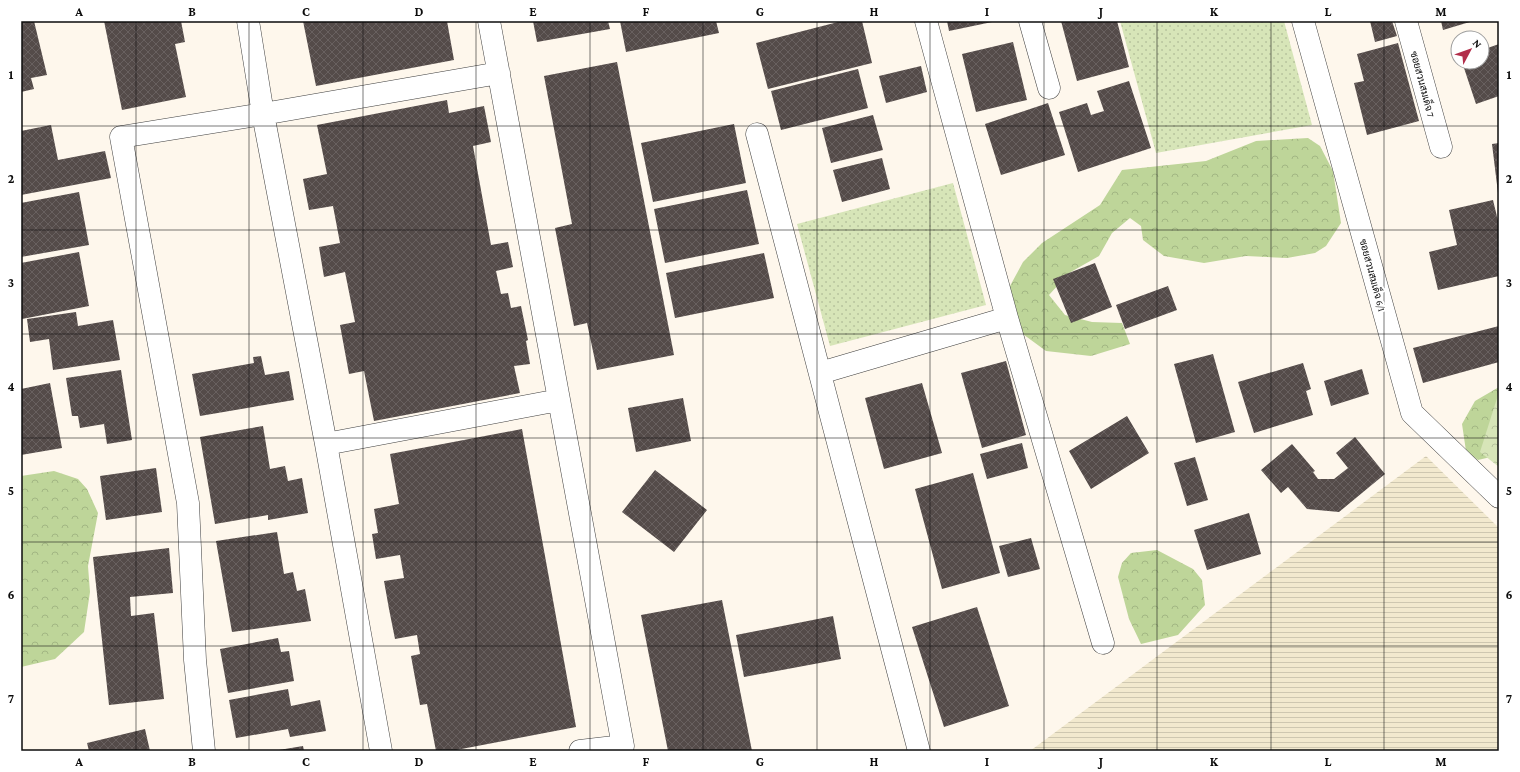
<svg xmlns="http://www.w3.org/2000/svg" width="1520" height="772" viewBox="0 0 1520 772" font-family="'Crimson Pro',Sarabun,serif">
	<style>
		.farmland { fill: url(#farmland-rules) }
		.grass { fill: url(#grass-dots) }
		.forest { fill: url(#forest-crowns) }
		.park { fill: url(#park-crowns) }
		.building { fill: url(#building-cross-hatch) }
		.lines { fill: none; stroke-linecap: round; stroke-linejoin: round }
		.street-casing { stroke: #3f3f3f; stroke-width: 23 }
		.street { stroke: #fff; stroke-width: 22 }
		.grid { fill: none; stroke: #0c0c0c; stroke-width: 1; stroke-opacity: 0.55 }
		.labels { text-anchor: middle; stroke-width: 4; stroke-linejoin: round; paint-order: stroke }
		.street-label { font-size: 10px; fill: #0c0c0c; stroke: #fff }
		.neatline { fill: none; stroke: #0c0c0c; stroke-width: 1.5 }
		.grid-label { font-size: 13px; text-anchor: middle; font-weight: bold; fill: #0c0c0c }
	</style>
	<defs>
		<pattern id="farmland-rules" width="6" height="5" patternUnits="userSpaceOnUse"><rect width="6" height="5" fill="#f2e9ce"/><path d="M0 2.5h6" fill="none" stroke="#cec7b0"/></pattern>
		<pattern id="grass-dots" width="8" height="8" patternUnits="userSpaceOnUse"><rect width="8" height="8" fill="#d7e5b8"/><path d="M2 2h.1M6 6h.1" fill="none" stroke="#b7c39d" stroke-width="1.8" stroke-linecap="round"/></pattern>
		<pattern id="forest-crowns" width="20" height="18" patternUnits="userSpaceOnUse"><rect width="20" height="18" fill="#bed599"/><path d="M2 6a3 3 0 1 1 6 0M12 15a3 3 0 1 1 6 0" fill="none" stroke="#a2b683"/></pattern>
		<pattern id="park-crowns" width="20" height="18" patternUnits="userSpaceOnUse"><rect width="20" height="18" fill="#d7e5b8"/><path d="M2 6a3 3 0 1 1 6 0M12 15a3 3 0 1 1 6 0" fill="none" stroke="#b7c39d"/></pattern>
		<pattern id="building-cross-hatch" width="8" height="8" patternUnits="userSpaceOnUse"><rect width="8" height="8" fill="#544b49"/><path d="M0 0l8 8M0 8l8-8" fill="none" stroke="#68605f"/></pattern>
	</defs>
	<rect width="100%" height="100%" fill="#fef7ec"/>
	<path class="farmland" d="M1426 456 1499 528V751H1030Z"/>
	<path class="grass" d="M1120 21H1284L1312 125 1156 153Z
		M953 183 986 305 830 346 797 224Z"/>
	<path class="forest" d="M1308 138 1320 146 1333 171 1341 223 1326 246 1315 253 1287 258 1246 256 1204 263 1164 256 1143 240 1141 226 1130 218 1112 233 1099 256 1069 273 1049 295 1065 315 1092 322 1122 323 1130 344 1091 356 1046 351 1016 329 1011 317 1010 286 1023 262 1042 243 1100 205 1122 170 1206 161 1256 141Z
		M1499 387V455L1478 460 1466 451 1462 424 1475 401Z
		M54 471 78 479 87 489 98 513 88 566 90 592 84 632 55 659 21 667V476Z
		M1157 550 1193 569 1202 580 1205 605 1178 635 1141 644 1129 619 1118 577 1122 563 1131 553Z"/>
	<path class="park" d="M1499 392V467L1480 452Z"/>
	<path class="building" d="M21 21H34L47 75 31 78 34 89 21 92Z
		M104 21H181L185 42 175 44 186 97 122 110Z
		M303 21H447L454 60 316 86Z
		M533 21H608L610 29 537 42Z
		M620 21H716L719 33 626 52Z
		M842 21H862L872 63 768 89 756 43Z
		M947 21H992V22L949 31Z
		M1061 21H1117L1129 67 1077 81Z
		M1370 21H1392L1397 36 1375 42Z
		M1441 21H1473L1443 30Z
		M1013 42 1027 100 976 112 962 54Z
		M1398 43 1419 121 1367 135 1354 83 1364 81 1357 54Z
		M1499 44V96L1476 104 1462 62H1482V50Z
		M617 62 674 355 597 370 587 323 574 326 555 228 572 224 544 76Z
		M921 66 927 92 886 103 879 76Z
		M858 69 868 108 781 130 771 91Z
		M1129 81 1151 148 1078 172 1059 112 1087 103 1091 115 1104 111 1097 91Z
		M447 100 449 113 484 106 491 142 473 146 491 245 508 242 513 267 496 271 501 294 508 293 511 308 521 306 528 340 526 341 530 364 514 366 520 393 374 421 364 371 349 374 340 325 355 322 345 272 324 277 319 247 340 243 333 206 309 210 303 179 327 174 317 125Z
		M1048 103 1065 155 1001 175 985 124Z
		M873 115 883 150 831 163 822 128Z
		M734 124 746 183 653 202 641 143Z
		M51 125 58 160 105 151 111 178 21 195V131Z
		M1499 143V193H1498L1492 144Z
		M882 158 890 189 842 202 833 170Z
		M747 190 759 244 665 263 654 209Z
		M79 192 89 245 21 257V203Z
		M1493 200 1499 225V276L1438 290 1429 252 1457 245 1449 210Z
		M79 252 89 306 22 319 21 263Z
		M764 253 774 298 675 318 666 273Z
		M1095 263 1112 307 1071 323 1053 279Z
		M1168 286 1177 310 1125 329 1116 305Z
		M76 312 78 326 113 320 120 360 53 370 49 339 30 342 27 319Z
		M1499 326V362L1423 383 1413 348Z
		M1213 354 1235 432 1196 443 1174 364Z
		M261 356 265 375 289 371 294 400 200 416 192 374 254 363 253 357Z
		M1006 361 1026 435 982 448 961 373Z
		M1303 363 1311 389 1306 391 1313 415 1254 433 1238 382Z
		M1362 369 1369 394 1331 406 1324 381Z
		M121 370 132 440 107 444 104 424 80 428 78 416H72L66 378Z
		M50 383 62 448 21 455V389Z
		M922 383 942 453 884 469 865 398Z
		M683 398 691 441 636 452 628 408Z
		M1127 416 1149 453 1091 489 1069 451Z
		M263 426 270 469 285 466 288 481 302 478 308 513 268 520V515L215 524 200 437Z
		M522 429 576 727 451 751H436L427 704 420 705 411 656 420 654 417 635 395 639 389 609 384 581 404 578 400 555 376 559 372 534 378 533 374 509 399 504 390 454Z
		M1355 437 1385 474 1339 512 1307 509 1288 487 1281 493 1261 470 1292 444 1315 471 1313 472 1318 479H1334L1348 468 1336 453Z
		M1022 443 1028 468 987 479 980 454Z
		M1195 457 1208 500 1187 506 1174 463Z
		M156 468 162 512 106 520 100 476Z
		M655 470 707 510 674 552 622 512Z
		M973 473 1000 573 942 589 915 489Z
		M1249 513 1261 554 1207 570 1194 530Z
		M277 532 284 574 293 572 297 591 305 589 311 621 232 632 216 541Z
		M1031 538 1040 569 1008 577 999 546Z
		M169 548 173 593 130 597 131 616 154 613 164 699 109 705 93 557Z
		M722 600 752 751H668L641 615Z
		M977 607 1009 706 944 727 912 627Z
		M833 616 841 659 744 677 736 635Z
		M278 638 281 652 289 651 294 681 228 693 220 649Z
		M288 689 291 706 320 700 326 731 290 737 288 729 236 738 229 700Z
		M145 729 150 751H89L87 743Z
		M303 746 304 751H279V750Z"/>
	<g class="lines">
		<defs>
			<path id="street" d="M248 21 263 114 326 444 381 751
				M489 21 623 746 580 751
				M926 21 1007 318 1103 643
				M1030 21 1049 88
				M1303 21 1412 413 1499 497
				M1406 21 1441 147
				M757 134 919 751
				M820 373 1007 318
				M326 444 559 400
				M204 751 195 660 188 503 121 137 263 114 499 73"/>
		</defs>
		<use href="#street" class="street-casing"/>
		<use href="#street" class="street"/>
	</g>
	<path class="grid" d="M136 21V751M249 21V751M363 21V751M476 21V751M590 21V751M703 21V751M817 21V751M930 21V751M1044 21V751M1157 21V751M1271 21V751M1384 21V751M21 126H1499M21 230H1499M21 334H1499M21 438H1499M21 542H1499M21 646H1499"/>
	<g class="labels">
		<g class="street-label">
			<text transform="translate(1423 84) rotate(75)" y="4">ซอยสวนสมเด็จ 7</text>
			<text transform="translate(1373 275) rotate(75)" y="4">ซอยสวนสมเด็จ 6/1</text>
		</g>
	</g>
	<rect width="1520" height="772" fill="none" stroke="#ffffff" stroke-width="44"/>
	<g transform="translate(1470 50) rotate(49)"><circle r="19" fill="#ffffff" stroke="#9e9e9e"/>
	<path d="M0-3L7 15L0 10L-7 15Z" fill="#b22e4a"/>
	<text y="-6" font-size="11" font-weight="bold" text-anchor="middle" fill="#0c0c0c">N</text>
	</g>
	<rect x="22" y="22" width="1476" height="728" class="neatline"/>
	<g class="grid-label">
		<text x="79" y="16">A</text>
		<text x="192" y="16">B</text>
		<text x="306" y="16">C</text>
		<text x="419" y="16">D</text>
		<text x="533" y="16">E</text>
		<text x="646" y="16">F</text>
		<text x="760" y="16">G</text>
		<text x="874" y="16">H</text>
		<text x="987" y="16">I</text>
		<text x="1101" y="16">J</text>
		<text x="1214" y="16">K</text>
		<text x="1328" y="16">L</text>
		<text x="1441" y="16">M</text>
		<text x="11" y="79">1</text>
		<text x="1509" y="79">1</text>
		<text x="11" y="183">2</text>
		<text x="1509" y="183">2</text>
		<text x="11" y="287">3</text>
		<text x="1509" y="287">3</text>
		<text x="11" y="391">4</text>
		<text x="1509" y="391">4</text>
		<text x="11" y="495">5</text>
		<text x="1509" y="495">5</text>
		<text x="11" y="599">6</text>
		<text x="1509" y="599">6</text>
		<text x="11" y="703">7</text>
		<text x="1509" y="703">7</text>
		<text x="79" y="766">A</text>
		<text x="192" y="766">B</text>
		<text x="306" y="766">C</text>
		<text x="419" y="766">D</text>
		<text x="533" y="766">E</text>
		<text x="646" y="766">F</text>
		<text x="760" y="766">G</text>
		<text x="874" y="766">H</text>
		<text x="987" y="766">I</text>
		<text x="1101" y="766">J</text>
		<text x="1214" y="766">K</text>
		<text x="1328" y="766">L</text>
		<text x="1441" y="766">M</text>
	</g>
</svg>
